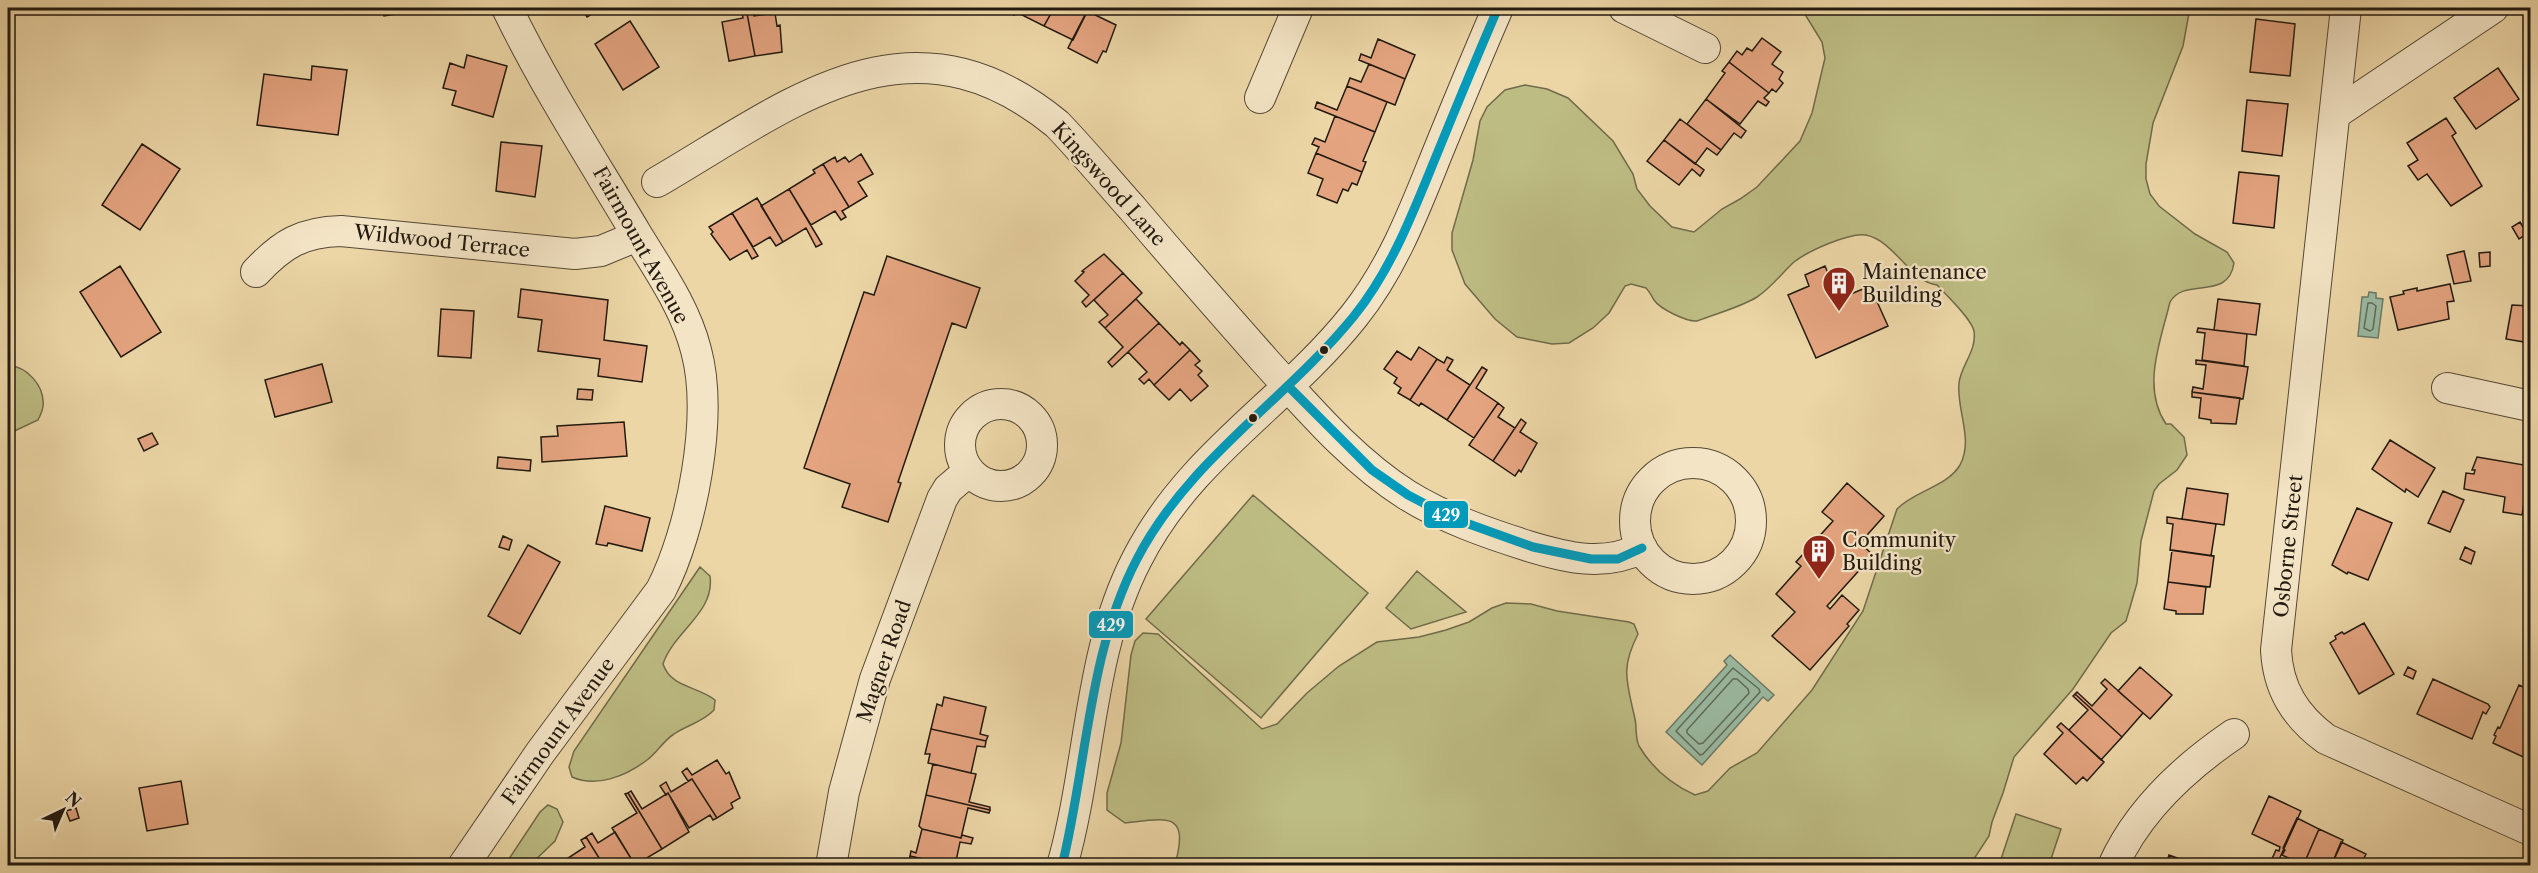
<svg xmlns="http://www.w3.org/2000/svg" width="2538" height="873" viewBox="0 0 2538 873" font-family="'Libre Caslon Text',serif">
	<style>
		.green { fill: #bdbc83; stroke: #706b4a; stroke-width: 1.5 }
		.water { fill: #9abaa2; stroke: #6a7a68; stroke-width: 1.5 }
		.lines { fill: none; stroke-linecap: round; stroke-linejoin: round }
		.shore { stroke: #5e6a59; stroke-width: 1.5 }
		.building { fill: #e4a480; stroke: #221a10; stroke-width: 1.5 }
		.minor-casing { stroke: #544936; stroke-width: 32 }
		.minor { stroke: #f3e4c5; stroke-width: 30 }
		.bus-1-casing { stroke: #f3e4c5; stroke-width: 14 }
		.bus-1 { stroke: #039bbb; stroke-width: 9 }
		.bus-dot { fill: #221a10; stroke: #f3e4c5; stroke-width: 2 }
		.labels { text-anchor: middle; stroke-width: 4.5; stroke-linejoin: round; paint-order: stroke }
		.street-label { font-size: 20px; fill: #221a10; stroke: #f3e4c5 }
		.poi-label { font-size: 20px; fill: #221a10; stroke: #f3e4c5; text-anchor: start }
		.line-badge { stroke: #f3e4c5; stroke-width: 2 }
		.badge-label { font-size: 16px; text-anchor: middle; font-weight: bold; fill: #fff }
	</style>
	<rect width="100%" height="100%" fill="#ecd6a6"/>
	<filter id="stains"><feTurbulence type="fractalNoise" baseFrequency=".00333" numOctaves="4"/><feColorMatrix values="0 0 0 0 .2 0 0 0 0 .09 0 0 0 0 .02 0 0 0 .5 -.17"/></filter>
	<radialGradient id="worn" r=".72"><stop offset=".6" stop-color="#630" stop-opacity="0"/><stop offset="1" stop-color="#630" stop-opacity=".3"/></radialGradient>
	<path class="green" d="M1805 8H2190L2183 46 2153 123 2146 164V179L2150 194 2159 206 2195 234 2227 252 2234 263C2228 302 2185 276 2170 302 2161 340 2141 387 2166 424H2171L2184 437 2187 455 2177 470 2159 484 2154 491 2141 541 2137 583 2126 621 2111 633 2073 689 2014 757 2003 793 1992 822 1989 836 1970 865H1175C1189 812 1170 818 1125 823L1107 810V793L1121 743 1131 655 1135 641 1143 633 1158 634 1262 729 1277 724 1307 693 1339 666 1377 642 1419 637 1446 630 1469 622 1492 608 1506 603 1531 604 1557 611 1629 622 1634 624 1638 634C1620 669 1627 682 1635 719 1637 728 1635 738 1639 746 1652 768 1673 785 1695 795L1708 791 1730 768 1757 753 1812 690 1863 611 1897 509C1914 491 1947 487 1960 465 1974 439 1956 409 1959 383 1961 365 1977 351 1974 331 1971 318 1946 295 1937 285 1910 282 1895 241 1866 235 1850 232 1808 251 1794 262 1782 273 1771 288 1757 297 1739 308 1717 313 1697 321 1687 322 1660 309 1654 300 1651 295 1650 292 1646 288L1631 284 1625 286 1609 313 1593 328 1569 343 1552 344 1517 337 1495 319 1465 284 1452 250V233L1473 160 1480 121 1487 107 1505 90 1525 85 1547 89 1568 98 1613 141 1633 174 1637 189 1650 206 1672 227 1694 232 1722 209 1740 199 1757 187 1800 141 1812 113 1825 58 1822 42 1806 16Z
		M8 366C26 365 45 386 43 406 43 410 40 416 38 420L8 434Z
		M1253 495 1368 593 1261 718 1146 619Z
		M700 567 710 576C715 613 674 631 663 664 671 688 698 686 715 700L714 710C703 722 687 725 674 734 663 741 657 753 647 760 626 776 597 788 572 777L569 767 574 751Z
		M1417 571 1466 612 1411 629 1386 608Z
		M548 805 557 809 563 822 555 841 530 865H505L540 812Z
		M2016 814 2061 829 2049 865H1999Z"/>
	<path class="water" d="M2369 292 2376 293V298L2383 299 2378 338 2358 336 2362 297H2368Z
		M1730 655 1774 695 1768 701 1763 697 1702 765 1666 732 1727 665 1724 661Z"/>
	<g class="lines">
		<path class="shore" d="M2368 303H2372L2376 306 2373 329 2370 331 2364 328Z
			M1733 668 1759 689 1760 692 1703 754 1700 755 1676 731Z
			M1733 679H1737L1748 689 1749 693 1703 743 1699 744 1687 733V730Z"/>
	</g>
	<path class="building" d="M382 8H420V10L384 16Z
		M581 8H602L587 17Z
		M741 8H746L755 56 729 61 722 22 743 18Z
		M746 8H752L754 16 775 13 777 26 780 25 782 52 755 56Z
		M999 8H1018L1014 15Z
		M1018 8H1054L1044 26 1016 12Z
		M1054 8H1089L1073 40 1044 26Z
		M1087 11 1116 25 1106 52 1103 51 1097 63 1068 48Z
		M2256 19 2295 24 2290 76 2250 72Z
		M630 21 659 67 623 90 595 44Z
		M1762 38 1781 52 1772 64 1783 72 1779 79 1783 83 1776 92 1772 89 1769 93 1729 62 1737 51 1742 55 1747 48 1752 51Z
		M1378 39 1415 55 1405 79 1359 60 1361 54 1371 58Z
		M467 55 507 66 493 117 452 105 456 91 443 88 450 63 464 68Z
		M1729 62 1769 93 1764 98 1769 102 1766 106 1758 101 1740 124 1706 99 1725 73 1722 71Z
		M1369 64 1405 79 1395 105 1347 86 1350 78 1361 82Z
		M312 66 347 70 338 135 257 125 264 74 311 80Z
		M2498 68 2519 99 2476 129 2454 98Z
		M1347 86 1387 102 1375 132 1315 108 1317 102 1337 110Z
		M1706 99 1746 131 1741 138 1734 133 1721 150 1687 124Z
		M2247 100 2288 104 2282 156 2242 151Z
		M1335 116 1375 132 1363 161 1366 162 1362 172 1316 153 1319 147 1312 144 1315 138 1325 142Z
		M2446 118 2456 133 2452 136 2482 186 2451 206 2427 174 2418 180 2408 166 2418 160 2407 143Z
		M1680 119 1721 150 1717 155 1707 148 1695 164 1664 140Z
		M1664 140 1704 170 1700 176 1692 169 1679 185 1647 161Z
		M501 142 542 146 535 197 496 191Z
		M142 144 180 169 140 230 102 205Z
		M1316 153 1362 172 1357 185 1352 183 1348 191 1343 189 1337 203 1317 195 1323 179 1308 173Z
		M861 154 873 174 858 182 867 196 849 207 823 164 835 157 837 162 845 157 849 162Z
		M823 164 849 207 842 211 846 217 841 220 835 211 811 225 789 189 815 173 813 170Z
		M2239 172 2279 176 2274 228 2233 223Z
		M789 189 822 244 816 247 806 228 783 242 761 206Z
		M757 198 783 242 776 246 770 237 753 247 732 213Z
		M732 213 758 256 752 259 747 250 730 260 711 234 713 232 709 227Z
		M2520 222 2527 234 2519 239 2512 227Z
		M2464 251 2471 281 2454 284 2447 255Z
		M2490 252V266L2480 267 2479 253Z
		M1104 254 1123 273 1086 307 1082 302 1089 295 1075 281 1084 272 1082 271Z
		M887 256 980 288 966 328 952 323 898 482 901 483 888 522 842 507 850 484 804 468 864 292 874 295Z
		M120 266 161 332 121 357 80 292Z
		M1825 266 1839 299 1870 286 1888 326 1816 358 1788 295 1809 286 1805 275Z
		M1123 273 1142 293 1105 328 1099 322 1108 315 1094 300Z
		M2450 284 2454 301 2447 302 2449 319 2398 330 2390 297 2404 294 2403 291 2417 288V291Z
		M521 289 608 300 604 340 647 346 642 382 598 376 600 359 538 351 542 320 518 317Z
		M1136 299 1159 323 1112 367 1108 362 1123 347 1105 328Z
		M2218 299 2260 304 2256 335 2214 330Z
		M2512 305 2530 306V343L2506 339Z
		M441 309 474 311 471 358 438 356Z
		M1159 323 1180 345 1182 342 1190 350 1154 385 1149 379 1144 384 1139 379 1147 372 1128 352Z
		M2198 328 2247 334 2244 366 2202 360 2205 333 2197 332Z
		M1419 347 1437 359 1410 400 1398 393 1401 388 1394 383 1397 378 1384 369 1397 351 1411 360Z
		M1190 350 1200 361 1195 365 1202 371 1198 375 1208 386 1191 401 1180 389 1169 400 1154 385Z
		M1447 357 1453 360 1447 370 1470 385 1447 420 1421 403 1419 406 1410 400 1437 359 1444 363Z
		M2196 360 2248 367 2243 399 2192 392 2193 387 2203 389 2206 365 2196 364Z
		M322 364 332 402 275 417 265 380Z
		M1482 367 1487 370 1476 388 1498 403 1474 438 1447 420Z
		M578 389 593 390 592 400 577 399Z
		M2192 392 2240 398 2236 424 2211 423V420L2199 418 2201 398 2192 397Z
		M1498 403 1504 408 1498 417 1515 428 1493 461 1469 445Z
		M1521 419 1526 423 1520 432 1537 443 1521 472 1519 470 1515 476 1493 461Z
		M624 422 627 456 542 462 541 437 558 436 557 426Z
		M152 433 158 444 144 451 138 439Z
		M2390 440 2435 468 2418 497 2406 489 2405 492 2372 469Z
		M498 457 531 460 530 471 497 468Z
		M2477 457 2530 466 2522 515 2503 512 2505 497 2464 489 2466 473 2474 474 2475 470H2472Z
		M1847 483 1884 516 1860 543 1873 555 1827 606 1830 609 1842 595 1859 610 1847 624 1849 626 1810 670 1772 636 1795 612 1776 594 1801 566 1796 562 1833 521 1822 512Z
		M2187 488 2228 494 2224 525 2182 519Z
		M2443 491 2464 500 2450 532 2428 523Z
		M605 506 650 518 642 551 608 543 607 546 596 544Z
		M2357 508 2392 523 2368 580 2348 572 2347 574 2332 565Z
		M2167 517 2216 524 2211 556 2170 550 2173 524 2167 523Z
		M503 536 512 540 509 550 499 547Z
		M528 545 560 562 520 634 488 616Z
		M2465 547 2475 552 2471 564 2460 559Z
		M2172 550 2214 556 2210 587 2168 582Z
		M2168 582 2206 587 2203 614H2176V611L2164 609Z
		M2364 623 2394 674 2359 694 2330 643 2336 639 2335 636 2342 632 2344 634Z
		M2140 667 2172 695 2150 719 2118 691Z
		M2408 667 2416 671 2413 679 2404 675Z
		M2105 679 2143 713 2122 737 2075 694 2077 692 2092 706 2107 689 2101 683Z
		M2433 679 2488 704 2490 707 2486 714 2483 712 2472 739 2417 714Z
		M2519 685 2530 690V704L2525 715 2530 717V760L2493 743 2496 736 2494 735 2498 727 2500 728Z
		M2075 694 2122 737 2101 760 2069 730 2088 710 2073 696Z
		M944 697 986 707 980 734 988 736 986 741 931 729 937 704 942 706Z
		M2061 723 2104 762 2087 781 2083 777 2076 784 2044 754 2063 733 2057 727Z
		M931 729 986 741 985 747 977 746 971 773 928 763 930 754H925Z
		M717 760 726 774 729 772 740 798 731 803 733 808 717 818 692 779 688 781 682 772 687 768 692 775Z
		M933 764 976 774 969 802 990 807V810L926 795Z
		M692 779 717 818 713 820 710 815 689 828 668 793 666 795 660 786 666 782 671 792Z
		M181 781 188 824 147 831 139 788Z
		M631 791 642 809 668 793 689 832 662 849 628 793Z
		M628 793 662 849 635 865 612 828 637 813 625 794Z
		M926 795 990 810 989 813 968 808 961 838 922 829 919 826Z
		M2269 796 2301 811 2277 864 2271 861 2276 850 2279 851 2280 847 2252 834Z
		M76 808 79 818 70 821 66 811Z
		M2297 818 2319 829 2303 866H2296L2297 862 2282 855 2285 850 2283 848Z
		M922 829 961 838 962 835 973 838 971 844 960 842 955 866 910 856 911 851 916 853Z
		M2319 829 2343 840 2331 866H2303Z
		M615 832 635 865 636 866H604L586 837 592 833 598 843Z
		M586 837 604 866H556L585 847 581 840Z
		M2341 842 2366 854 2360 866H2331Z
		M2169 855 2199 866H2159L2160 863 2166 865Z
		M910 856 952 866H908Z"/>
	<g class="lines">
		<defs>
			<path id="minor" d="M1624 8 1705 48
				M2346 8 2276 650C2278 689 2295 716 2326 739L2530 830
				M1260 98 1298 8
				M2335 114 2493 8
				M657 182C791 104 909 3 1057 124 1083 151 1107 180 1132 208 1176 260 1221 311 1266 362 1309 409 1353 461 1407 495 1444 518 1487 533 1528 546 1567 558 1604 567 1642 548
				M256 272C282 244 302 232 341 231L575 254 601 251 637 236
				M2447 388 2530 406
				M960 445a41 41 0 1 1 82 0a41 41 0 1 1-82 0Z
				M1635 521a58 58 0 1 1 116 0a58 58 0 1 1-116 0Z
				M463 866 540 753 661 590C692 530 714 416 696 350 685 307 659 271 636 233 592 159 544 85 507 8
				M831 866 844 792 875 679 942 499 948 489 969 471
				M1062 866C1091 765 1088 653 1137 559 1190 455 1284 404 1354 316 1393 267 1414 211 1437 154 1457 105 1477 56 1498 8
				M2113 866C2138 810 2184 768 2234 734"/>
		</defs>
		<use href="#minor" class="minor-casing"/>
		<use href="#minor" class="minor"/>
		<defs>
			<path id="bus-1" d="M1288 386 1372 470 1408 495 1452 518 1533 547 1591 559H1618L1642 548
				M1062 866C1087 765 1088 653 1137 559 1188 460 1285 401 1354 316 1392 269 1414 210 1437 154 1457 105 1477 56 1498 8"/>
		</defs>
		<use href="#bus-1" class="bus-1-casing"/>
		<use href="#bus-1" class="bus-1"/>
	</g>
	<defs>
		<symbol id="building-pin" viewBox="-11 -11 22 30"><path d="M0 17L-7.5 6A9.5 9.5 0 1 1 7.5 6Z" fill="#8f2418" stroke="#f3e4c5"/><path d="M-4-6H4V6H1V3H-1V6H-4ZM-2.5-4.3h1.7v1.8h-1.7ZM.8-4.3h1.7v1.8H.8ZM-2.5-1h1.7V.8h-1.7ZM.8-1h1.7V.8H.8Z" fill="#fff"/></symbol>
	</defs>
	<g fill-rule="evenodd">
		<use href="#building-pin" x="1820" y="264" width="38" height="52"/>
		<use href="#building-pin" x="1800" y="532" width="38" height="52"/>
	</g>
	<g class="bus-dot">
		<circle cx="1324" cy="350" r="5"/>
		<circle cx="1253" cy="418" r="5"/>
	</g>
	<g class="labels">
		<g class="street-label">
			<text transform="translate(1109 184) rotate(48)" y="7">Kingswood Lane</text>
			<text transform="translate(442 241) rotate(6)" y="7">Wildwood Terrace</text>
			<text transform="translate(641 245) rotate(61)" y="7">Fairmount Avenue</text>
			<text transform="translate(2288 546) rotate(-84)" y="7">Osborne Street</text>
			<text transform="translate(884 661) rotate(-71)" y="7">Magner Road</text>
			<text transform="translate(558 731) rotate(-54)" y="7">Fairmount Avenue</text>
		</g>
		<g class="poi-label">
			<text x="1862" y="279">Maintenance<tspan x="1862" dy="23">Building</tspan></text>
			<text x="1842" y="547">Community<tspan x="1842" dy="23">Building</tspan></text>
		</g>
	</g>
	<g class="line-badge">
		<rect x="1423" y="500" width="46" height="29" rx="6" fill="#039bbb"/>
		<rect x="1088" y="610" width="46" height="29" rx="6" fill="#039bbb"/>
	</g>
	<g class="badge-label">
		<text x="1446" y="521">429</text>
		<text x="1111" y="631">429</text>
	</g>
	<rect width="2538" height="873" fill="none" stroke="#ecd6a6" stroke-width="30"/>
	<rect x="9" y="9" width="2520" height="855" fill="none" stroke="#221a10" stroke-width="3"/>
	<rect x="15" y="15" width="2508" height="843" fill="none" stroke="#221a10" stroke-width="1.5"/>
	<g transform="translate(63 810) rotate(44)" stroke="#f3e4c5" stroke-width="4.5" paint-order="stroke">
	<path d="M0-4.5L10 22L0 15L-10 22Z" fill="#221a10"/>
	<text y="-9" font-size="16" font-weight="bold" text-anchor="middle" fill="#221a10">N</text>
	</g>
	<rect width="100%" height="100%" filter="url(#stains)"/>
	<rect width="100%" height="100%" fill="url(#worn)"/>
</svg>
